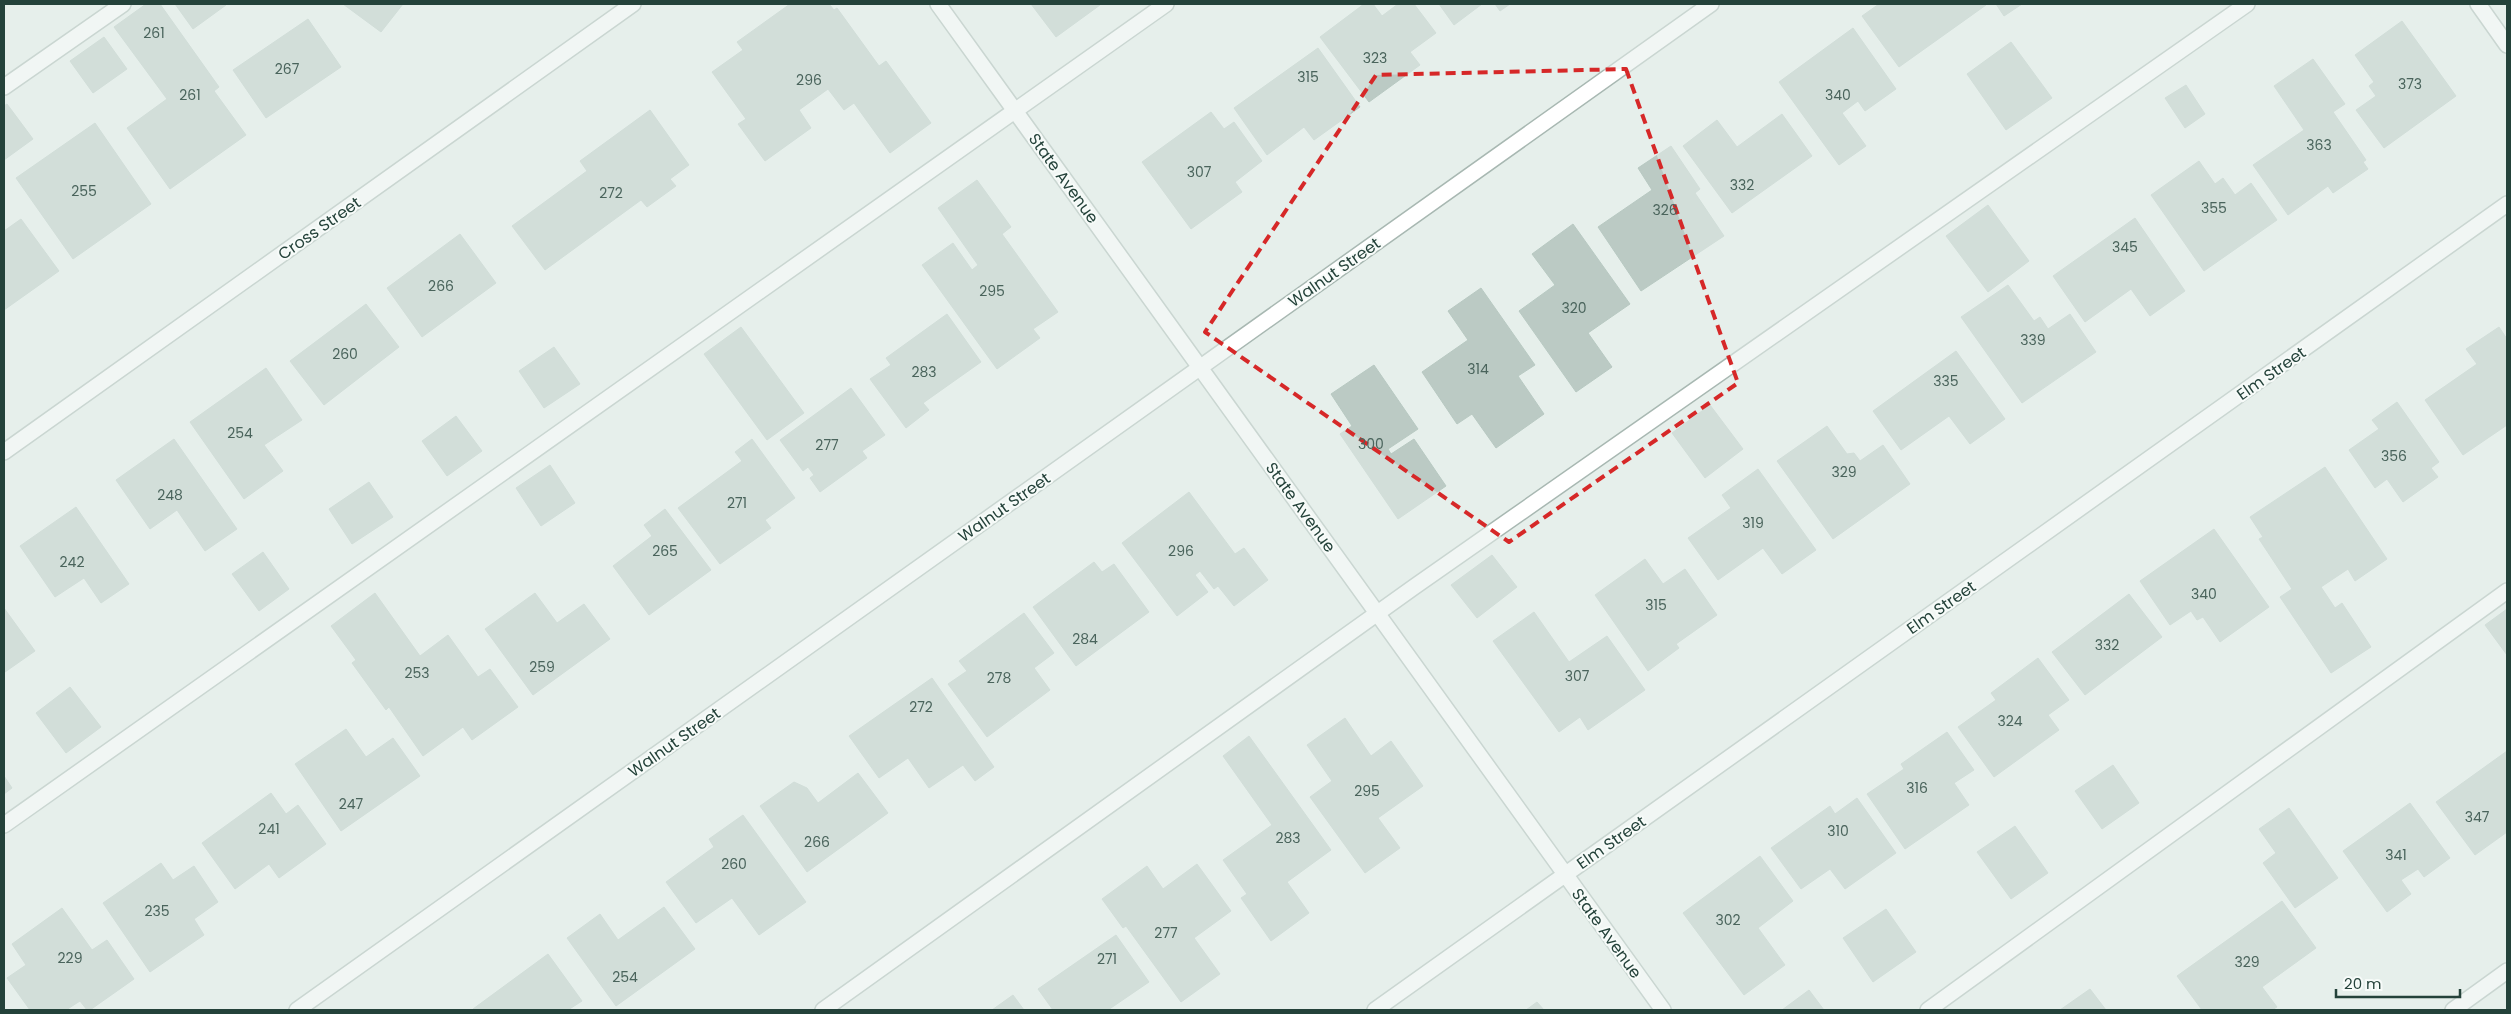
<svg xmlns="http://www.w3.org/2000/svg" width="2511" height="1014" viewBox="0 0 2511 1014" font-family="Poppins,sans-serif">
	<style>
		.building { fill: #bbcac4; stroke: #b8c9c2 }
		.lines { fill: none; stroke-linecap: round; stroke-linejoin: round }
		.service-casing { stroke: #a8b8b2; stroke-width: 18 }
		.minor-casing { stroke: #a8b8b2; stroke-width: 18 }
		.service { stroke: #fff; stroke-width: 15 }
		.minor { stroke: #fff; stroke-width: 15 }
		.marked { fill: none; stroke: #d62828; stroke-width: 4; stroke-dasharray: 10 6; stroke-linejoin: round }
		.labels { text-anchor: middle; stroke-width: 4; stroke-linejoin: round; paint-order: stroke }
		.number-label { font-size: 14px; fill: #4a645c }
		.street-label { font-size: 16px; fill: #24423a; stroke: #f7fbf9 }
	</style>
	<rect width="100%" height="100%" fill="#e6efeb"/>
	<path class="building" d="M146 4H160L219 87 214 91 246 135 170 189 127 128 167 99 114 27Z
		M175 4H225L226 5 193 29Z
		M343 4H403L381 32Z
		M790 4H829L834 10 837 8 879 66 886 61 931 123 890 153 854 103 844 110 828 89 799 110 811 128 765 161 738 124 746 119 712 72 743 50 737 42Z
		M1031 4H1099L1100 5 1056 37Z
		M1364 4H1373L1382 16 1398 4H1414L1436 33 1410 52 1420 65 1369 102 1320 37Z
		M1439 4H1482L1454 25Z
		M1495 4H1510L1500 11Z
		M1879 4H1985L1986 5 1899 67 1862 16Z
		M1996 4H2022L2004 16Z
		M308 19 341 67 266 118 233 70Z
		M2402 21 2456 96 2384 148 2356 110 2376 96 2369 86 2374 82 2355 55Z
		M1853 28 1896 89 1865 111 1858 101 1842 113 1866 146 1839 165 1779 82Z
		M104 37 127 69 93 93 70 61Z
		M2011 42 2052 98 2006 130 1967 74Z
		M1318 48 1360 107 1314 140 1304 127 1267 155 1234 108Z
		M2313 59 2345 104 2333 112 2366 160 2363 162 2368 169 2333 193 2328 186 2288 215 2253 165 2304 130 2274 86Z
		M2186 85 2205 114 2185 128 2165 98Z
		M7 104 33 139 4 160V106Z
		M650 110 689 165 670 179 676 186 647 207 641 200 545 270 512 226 587 171 580 161Z
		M1211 112 1224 129 1234 122 1262 161 1235 182 1242 192 1191 229 1142 162Z
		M1782 114 1812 156 1732 213 1683 146 1717 120 1737 147Z
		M95 123 151 204 73 259 16 178Z
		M1671 146 1700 189 1695 193 1724 236 1641 291 1598 227 1652 190 1638 168Z
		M2199 161 2215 184 2223 178 2235 195 2251 183 2277 220 2204 271 2151 195Z
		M977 180 1011 227 1002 234 1058 312 1033 329 1040 338 997 369 922 265 953 243 972 270 978 265 938 208Z
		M1988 205 2029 261 1988 292 1946 236Z
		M2135 218 2185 291 2150 316 2131 289 2085 322 2053 276Z
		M21 219 59 271 4 310V231Z
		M1573 224 1630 304 1588 333 1612 367 1576 392 1519 311 1555 285 1532 254Z
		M460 234 496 283 422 337 387 288Z
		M2008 285 2034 321 2040 317 2048 329 2070 314 2096 352 2022 403 1961 317Z
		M1481 288 1535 365 1518 376 1544 414 1496 448 1472 414 1457 424 1422 372 1468 340 1448 311Z
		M366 304 399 347 324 405 290 361Z
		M947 314 981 362 923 403 929 410 906 428 870 379 891 365 886 358Z
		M741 327 804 413 767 440 704 354Z
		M2499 327 2507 339V425L2463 455 2425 400 2477 364 2466 349Z
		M554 347 580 384 544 408 519 371Z
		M1956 351 2005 419 1970 444 1949 416 1901 450 1873 411Z
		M1374 365 1418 429 1388 449 1391 454 1414 439 1446 486 1398 519 1340 434 1352 426 1331 394Z
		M266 368 302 420 264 445 283 471 244 499 190 422Z
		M851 388 885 435 862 451 867 458 820 492 810 478 814 475 808 467 803 471 780 440Z
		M2397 402 2439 462 2431 468 2438 477 2403 502 2387 479 2375 488 2349 450 2379 429 2372 420Z
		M1710 405 1743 449 1705 478 1672 433Z
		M456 416 482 451 447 476 422 441Z
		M1827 426 1847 454 1854 453 1860 461 1883 445 1910 484 1833 539 1777 461Z
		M174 439 237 529 205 551 177 510 150 529 116 480Z
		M752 439 795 498 765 520 771 528 720 564 678 508 742 461 735 452Z
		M550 465 575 503 541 526 516 488Z
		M2325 467 2387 559 2355 581 2348 569 2321 587 2335 608 2342 603 2371 647 2331 673 2280 597 2292 589 2259 539 2263 537 2250 517Z
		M1758 469 1816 550 1782 574 1763 548 1718 580 1688 538 1731 508 1722 495Z
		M369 482 393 517 352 544 329 509Z
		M1189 492 1235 554 1244 548 1268 580 1234 606 1218 586 1214 589 1200 571 1195 575 1208 592 1177 616 1122 543Z
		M76 507 129 584 101 603 84 578 55 597 20 546Z
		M665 509 711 570 649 615 613 566 652 536 644 525Z
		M2214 529 2269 607 2220 642 2203 617 2197 620 2191 611 2170 625 2140 581Z
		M263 552 289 589 259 611 232 574Z
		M1492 555 1517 587 1477 618 1451 585Z
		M1645 559 1663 584 1685 569 1717 615 1676 644 1679 648 1648 671 1595 595Z
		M1094 562 1102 572 1114 564 1149 612 1076 666 1033 607Z
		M375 593 420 656 448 635 478 677 490 669 518 707 472 740 463 727 423 756 389 707 386 710 352 663 356 660 331 626Z
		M535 593 557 623 584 604 610 639 533 695 485 629Z
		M2129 594 2162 637 2085 695 2052 652Z
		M4 608 35 651 5 672 4 671Z
		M2507 609V655L2485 625Z
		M1534 612 1569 662 1607 636 1645 690 1588 730 1580 717 1559 732 1493 641Z
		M1024 613 1054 653 1034 668 1050 690 987 737 948 684 967 671 959 661Z
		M2038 658 2069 700 2048 715 2059 730 1994 777 1958 727 1996 700 1991 693Z
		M932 678 994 767 975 781 963 765 929 788 908 758 879 778 849 736Z
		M70 687 101 727 66 753 36 713Z
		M1345 718 1371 756 1391 741 1423 786 1378 818 1400 848 1365 873 1310 797 1332 781 1307 745Z
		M346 729 366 757 393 738 420 776 341 831 295 764Z
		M1947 732 1974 770 1954 783 1969 805 1905 849 1867 794 1904 769 1901 764Z
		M1249 736 1331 850 1287 882 1309 913 1271 941 1241 898 1247 894 1223 860 1272 825 1223 756Z
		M2507 751V832L2475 855 2436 802Z
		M2113 765 2139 803 2102 829 2075 791Z
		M858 773 888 813 807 872 760 806 794 782 807 788 818 803Z
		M4 776 12 788 4 794Z
		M271 793 286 814 298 805 326 844 279 878 269 864 235 889 202 843Z
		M1857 798 1896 853 1845 889 1830 869 1801 889 1771 848 1830 806 1835 814Z
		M2410 803 2450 858 2424 877 2418 869 2401 880 2411 894 2387 912 2343 851Z
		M2289 808 2338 878 2295 908 2263 863 2276 853 2259 829Z
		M743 815 806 902 759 935 732 898 696 923 666 882 714 847 709 839Z
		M2015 826 2048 873 2011 899 1977 852Z
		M1760 856 1793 901 1758 928 1785 965 1744 995 1683 913Z
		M161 863 173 880 194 866 218 902 194 919 204 935 150 972 103 903Z
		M1197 864 1231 911 1194 938 1220 974 1181 1002 1126 926 1123 928 1102 899 1147 866 1163 889Z
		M2282 901 2316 948 2262 987 2277 1007 2272 1010H2202L2177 976Z
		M664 907 695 949 616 1006 567 938 600 914 618 940Z
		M62 908 92 950 107 940 134 979 90 1010H87L80 1001 66 1010H30L7 978 26 965 12 944Z
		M1886 909 1916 952 1873 982 1843 938Z
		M1116 935 1149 982 1108 1010H1053L1038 989Z
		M548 954 582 1001 568 1010H474L473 1009Z
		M2090 989 2106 1010H2060Z
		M1809 990 1824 1010H1782Z
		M1013 995 1024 1010H992Z
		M1537 1002 1544 1010H1526Z"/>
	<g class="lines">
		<defs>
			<path id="service" d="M4 87 123 4
				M4 825 1166 4
				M823 1010 1414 587 2247 4
				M1928 1010 2507 591"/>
			<path id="minor" d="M938 4 1663 1010
				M2478 4 2507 45
				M4 452 633 4
				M297 1010 1711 4
				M1375 1010 2507 204
				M2453 1010 2507 971"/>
		</defs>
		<use href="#service" class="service-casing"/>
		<use href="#minor" class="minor-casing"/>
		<use href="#service" class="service"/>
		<use href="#minor" class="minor"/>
	</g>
	<path d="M0 0H2511V1014H0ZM1626 69 1738 383 1509 542 1205 332 1376 75Z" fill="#e6efeb" fill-opacity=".55" fill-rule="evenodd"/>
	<path class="marked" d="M1626 69 1738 383 1509 542 1205 332 1376 75Z"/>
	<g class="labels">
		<g class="number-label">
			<text x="154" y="38">261</text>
			<text x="1375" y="63">323</text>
			<text x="287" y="74">267</text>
			<text x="1308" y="82">315</text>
			<text x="809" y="85">296</text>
			<text x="2410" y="89">373</text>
			<text x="190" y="100">261</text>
			<text x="1838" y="100">340</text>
			<text x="2319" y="150">363</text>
			<text x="1199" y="177">307</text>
			<text x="1742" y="190">332</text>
			<text x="84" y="196">255</text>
			<text x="611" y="198">272</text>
			<text x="2214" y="213">355</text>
			<text x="1665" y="215">326</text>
			<text x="2125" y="252">345</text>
			<text x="441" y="291">266</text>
			<text x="992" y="296">295</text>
			<text x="1574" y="313">320</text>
			<text x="2033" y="345">339</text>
			<text x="345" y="359">260</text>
			<text x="1478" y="374">314</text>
			<text x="924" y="377">283</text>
			<text x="1946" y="386">335</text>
			<text x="240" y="438">254</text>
			<text x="1371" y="449">300</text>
			<text x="827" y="450">277</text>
			<text x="2394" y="461">356</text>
			<text x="1844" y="477">329</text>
			<text x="170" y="500">248</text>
			<text x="737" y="508">271</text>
			<text x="1753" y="528">319</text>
			<text x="665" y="556">265</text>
			<text x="1181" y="556">296</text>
			<text x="72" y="567">242</text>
			<text x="2204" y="599">340</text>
			<text x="1656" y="610">315</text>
			<text x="1085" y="644">284</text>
			<text x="2107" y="650">332</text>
			<text x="542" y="672">259</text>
			<text x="417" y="678">253</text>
			<text x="1577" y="681">307</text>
			<text x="999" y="683">278</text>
			<text x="921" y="712">272</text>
			<text x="2010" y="726">324</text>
			<text x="1917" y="793">316</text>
			<text x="1367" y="796">295</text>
			<text x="351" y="809">247</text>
			<text x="2477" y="822">347</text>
			<text x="269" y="834">241</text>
			<text x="1838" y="836">310</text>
			<text x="1288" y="843">283</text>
			<text x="817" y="847">266</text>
			<text x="2396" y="860">341</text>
			<text x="734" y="869">260</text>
			<text x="157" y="916">235</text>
			<text x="1728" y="925">302</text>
			<text x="1166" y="938">277</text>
			<text x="70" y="963">229</text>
			<text x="1107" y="964">271</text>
			<text x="2247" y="967">329</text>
			<text x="625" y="982">254</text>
		</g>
		<g class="street-label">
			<text transform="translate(1064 178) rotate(54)" y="6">State Avenue</text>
			<text transform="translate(319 228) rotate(-35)" y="6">Cross Street</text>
			<text transform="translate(1334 272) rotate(-35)" y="6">Walnut Street</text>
			<text transform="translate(2271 373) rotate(-35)" y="6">Elm Street</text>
			<text transform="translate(1004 507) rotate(-35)" y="6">Walnut Street</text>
			<text transform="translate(1301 507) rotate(54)" y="6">State Avenue</text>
			<text transform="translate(1941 607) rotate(-35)" y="6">Elm Street</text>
			<text transform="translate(674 742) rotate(-35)" y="6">Walnut Street</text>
			<text transform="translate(1611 842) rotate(-35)" y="6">Elm Street</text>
			<text transform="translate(1607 933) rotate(54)" y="6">State Avenue</text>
		</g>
	</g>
	<rect width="2511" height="1014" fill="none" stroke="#24423a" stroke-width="10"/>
	<path d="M2336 989v8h124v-8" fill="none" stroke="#24423a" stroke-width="2.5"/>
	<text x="2344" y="989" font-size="15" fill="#24423a" stroke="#f7fbf9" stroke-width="4" paint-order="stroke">20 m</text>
</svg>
